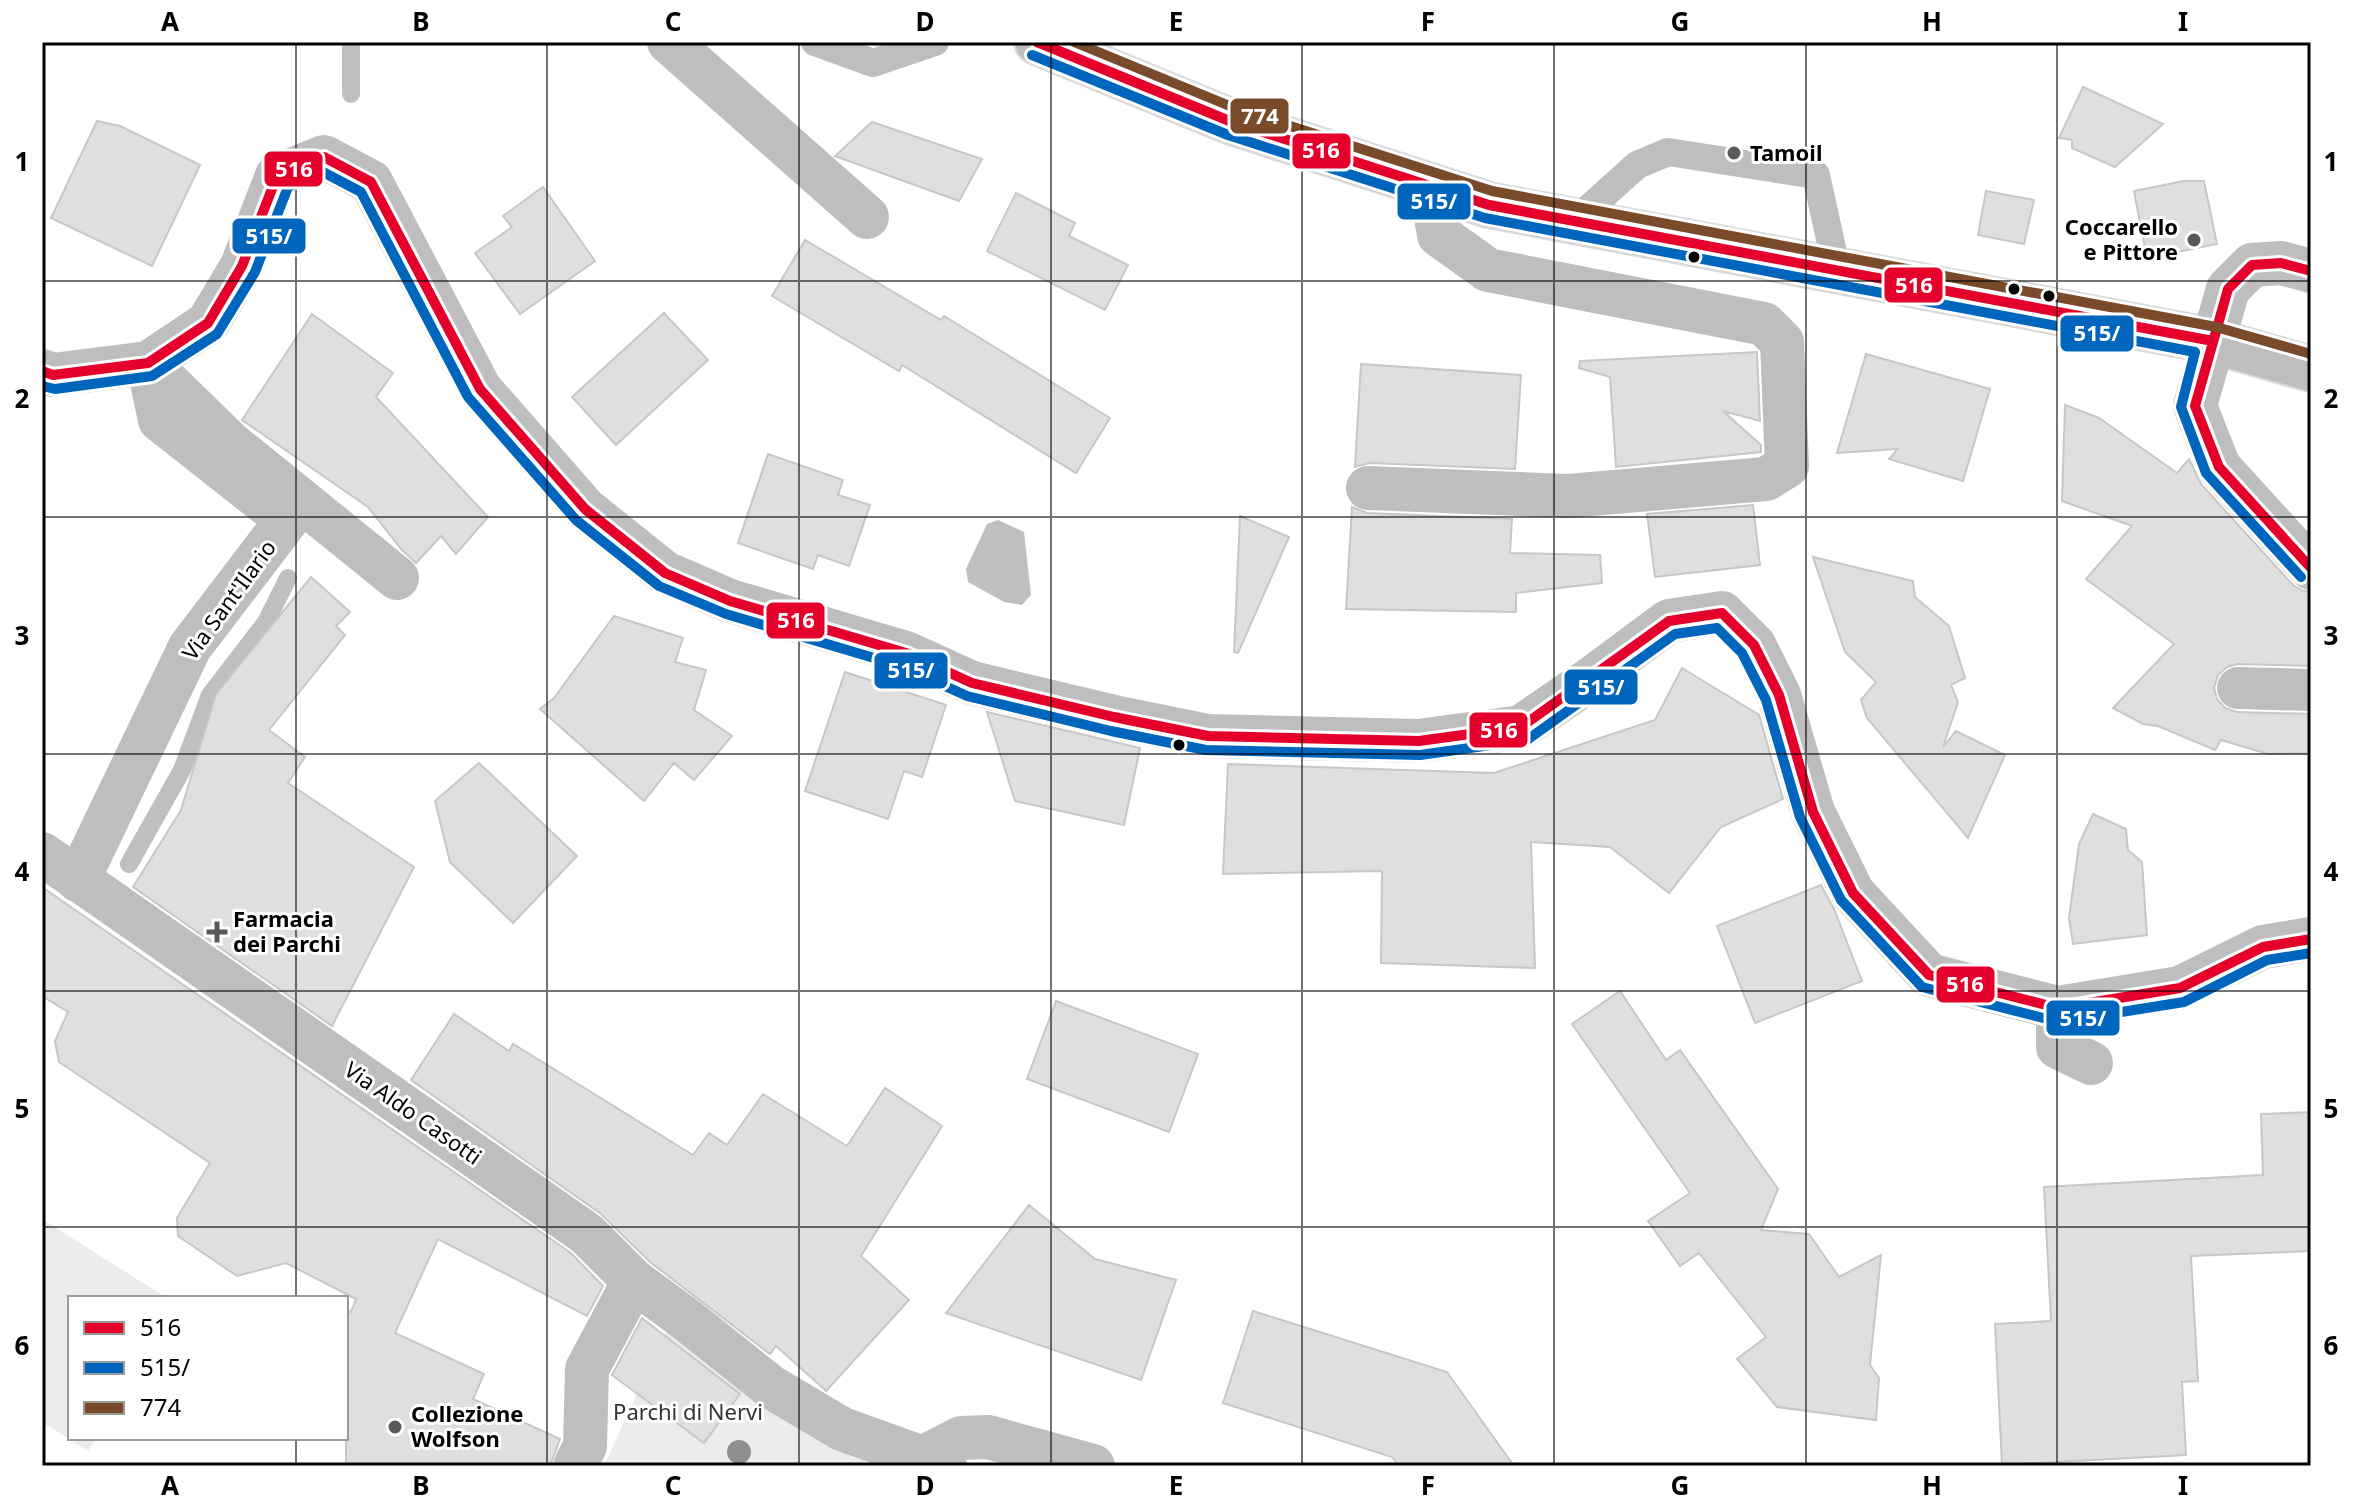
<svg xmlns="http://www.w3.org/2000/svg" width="2353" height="1508" viewBox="0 0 2353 1508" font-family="'Noto Sans',sans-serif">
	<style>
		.green { fill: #ececec }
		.water { fill: #bfbfbf }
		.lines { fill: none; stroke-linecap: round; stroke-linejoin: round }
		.stream { stroke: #bfbfbf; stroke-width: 18 }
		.building { fill: #dfdfdf; stroke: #c7c7c7; stroke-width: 2 }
		.primary-casing { stroke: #dbdbdb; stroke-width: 48 }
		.service { stroke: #bebebe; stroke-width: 28 }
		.pedestrian { stroke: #bebebe; stroke-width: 42 }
		.minor { stroke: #bebebe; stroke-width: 44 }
		.tertiary { stroke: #bebebe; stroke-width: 44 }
		.primary { stroke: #bebebe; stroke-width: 44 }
		.bus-1-casing { stroke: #fff; stroke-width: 16 }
		.bus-2-casing { stroke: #fff; stroke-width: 16 }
		.bus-3-casing { stroke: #fff; stroke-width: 16 }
		.bus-1 { stroke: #e4002b; stroke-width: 10 }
		.bus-2 { stroke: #0065bd; stroke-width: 10 }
		.bus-3 { stroke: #7a4b2a; stroke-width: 10 }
		.tree { fill: #8f8f8f }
		.grid { fill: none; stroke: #000; stroke-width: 2; stroke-opacity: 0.55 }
		.poi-dot { fill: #595959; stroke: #fff; stroke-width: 3 }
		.bus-dot { fill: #000; stroke: #fff; stroke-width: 3 }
		.labels { text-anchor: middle; stroke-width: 6; stroke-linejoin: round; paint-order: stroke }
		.poi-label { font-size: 22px; font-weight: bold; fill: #000; stroke: #fff; text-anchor: start }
		.street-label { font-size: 22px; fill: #000; stroke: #fff }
		.park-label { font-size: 22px; fill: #333; stroke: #fff }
		.line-badge { stroke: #fff; stroke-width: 3 }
		.badge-label { font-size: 22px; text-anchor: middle; font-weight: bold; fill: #fff }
		.neatline { fill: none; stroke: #000; stroke-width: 3 }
		.grid-label { font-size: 26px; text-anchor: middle; font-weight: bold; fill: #000 }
	</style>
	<rect width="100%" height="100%" fill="#fff"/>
	<path class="green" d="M42 1219 167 1298H70V1438H96L88 1451 42 1422Z
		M668 1326 756 1397 877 1466H604Z"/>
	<path class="water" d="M998 520 1024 532 1031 595 1022 605 1004 602 968 582 966 569 987 524Z"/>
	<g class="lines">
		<path class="stream" d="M351 42V94
			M129 864 182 770 210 695 266 622 288 578"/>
	</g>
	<path class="building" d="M2083 87 2163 124 2115 167 2072 148V140L2059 138Z
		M97 121 120 126 200 165 152 266 51 218Z
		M872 122 982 159 959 201 835 156Z
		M2184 181H2204L2217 244 2147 258 2134 191Z
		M543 187 595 261 520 314 475 253 512 227 503 216Z
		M1986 191 2034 200 2024 244 1978 235Z
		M1016 193 1075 223 1069 236 1128 265 1105 310 987 251Z
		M805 240 941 320 944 316 1110 418 1076 473 902 365 899 371 772 296Z
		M664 313 708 360 616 445 572 397Z
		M312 314 393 373 376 397 488 517 456 554 441 536 416 563 402 550 368 507 242 420Z
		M1757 352 1760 421 1723 411 1761 445V452L1616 467 1610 377 1579 368 1580 361Z
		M1866 354 1990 389 1963 481 1889 459 1898 449 1837 453Z
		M1361 364 1521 375 1515 469 1369 463 1355 467Z
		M2065 405 2099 418 2177 473 2189 459 2201 484 2293 585 2303 591 2311 592V666L2238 664 2227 667 2218 675 2214 688 2217 699 2225 708 2237 712 2311 714V753L2268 754 2221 740 2215 750 2158 726 2143 724 2113 708 2174 644 2086 579 2132 526 2062 501Z
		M768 454 843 480 838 495 870 505 849 566 818 555 813 569 738 543Z
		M1753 505 1760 565 1655 577 1647 514Z
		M1352 507 1367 513 1512 519 1510 553 1600 555 1602 583 1516 593V612L1346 609Z
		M1240 516 1289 537 1238 653 1234 652Z
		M1813 557 1913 581 1915 597 1949 626 1965 678 1951 685 1958 702 1943 747 1956 731 2005 755 1968 838 1867 718 1861 700 1876 682 1845 652Z
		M311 577 350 612 336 626 345 635 269 730 305 757 288 783 414 867 332 1026 133 887 181 810 216 694Z
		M614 616 683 638 675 662 706 670 694 710 732 736 694 780 674 763 644 801 540 709 554 698Z
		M1682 668 1759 715 1783 799 1721 827 1669 893 1610 847 1531 842 1535 968 1381 963 1382 871 1223 874 1228 764 1494 773 1655 720Z
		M845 672 946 705 922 777 904 771 888 819 805 791Z
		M987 712 1140 748 1124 825 1015 801Z
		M479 763 577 856 513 923 450 862 435 801Z
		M2093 814 2126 829 2128 850 2142 862 2147 935 2073 944 2069 918 2079 844Z
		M1821 885 1834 909 1862 981 1755 1023 1717 926Z
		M42 887 571 1253 603 1286 587 1316 438 1239 395 1333 484 1374 473 1399 560 1439 550 1466H346V1310L351 1312 356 1299 286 1263 237 1276 178 1236 177 1218 210 1163 59 1062 55 1041 68 1012 42 996Z
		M1620 991 1666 1060 1680 1050 1778 1189 1761 1230 1809 1234 1839 1277 1881 1255 1870 1365 1879 1378 1876 1420 1777 1407 1737 1359 1766 1337 1699 1253 1680 1266 1648 1221 1690 1193 1572 1024Z
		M1056 1001 1198 1054 1169 1132 1027 1079Z
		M454 1014 509 1051 513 1044 693 1155 709 1133 727 1145 763 1094 847 1146 885 1088 942 1126 861 1256 909 1300 826 1391 823 1388 776 1346 770 1354 650 1262 601 1214 411 1080Z
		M2311 1112V1251L2191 1256 2198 1381 2182 1382 2186 1455 2002 1465 1995 1324 2051 1321 2044 1187 2263 1175 2261 1114Z
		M1029 1205 1095 1259 1176 1280 1141 1380 946 1313Z
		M1253 1311 1447 1372 1514 1466H1399L1392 1457 1223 1403Z
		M642 1318 740 1394 704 1443 612 1375Z"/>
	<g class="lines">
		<defs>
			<path id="primary" d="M1037 42 1232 122 1489 205 2213 341 2311 369"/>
		</defs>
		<use href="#primary" class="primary-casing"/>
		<path class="service" d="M815 42 873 63 935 42
			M1575 221 1637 165 1668 152 1816 175 1837 271"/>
		<path class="pedestrian" d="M2238 688 2311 690"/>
		<path class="minor" d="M669 42 867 217
			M2311 271 2281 263 2252 265 2228 289 2195 406 2219 467 2311 568
			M42 371 53 375 148 363 208 323 242 266 277 176 324 157 371 182 480 389 585 509 665 573 730 601 906 653 972 683 1114 717 1208 736 1419 741 1521 727 1591 679 1669 621 1722 613 1754 645 1779 695 1813 812 1853 893 1929 975 2058 1008 2180 988 2263 947 2311 939
			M1368 488 1568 496 1766 479 1787 466 1782 342 1764 324 1488 270 1439 235 1431 187
			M78 880 190 647 287 520 160 420 148 363 230 443 397 578
			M2058 1008V1047L2091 1063
			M922 1458 961 1438 988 1437 1093 1466
			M575 1466 585 1446 587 1369 634 1281"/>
		<path class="tertiary" d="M42 854 587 1234 634 1281 687 1320 771 1387 842 1429 945 1466"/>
		<use href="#primary" class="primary"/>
		<defs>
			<path id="bus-1" d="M1037 42 1232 122 1489 205 2213 341
				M2311 271 2281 263 2252 265 2228 289 2195 406 2219 467 2311 568
				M42 371 53 375 148 363 208 323 242 266 277 176 324 157 371 182 480 389 585 509 665 573 730 601 906 653 972 683 1114 717 1208 736 1419 741 1521 727 1669 621 1722 613 1754 645 1779 695 1813 812 1853 893 1929 975 2058 1008 2180 988 2263 947 2311 939"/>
			<path id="bus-2" d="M1032 55 1228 135 1485 218 2195 352 2181 407 2206 473 2301 577
				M42 386 55 389 152 376 217 334 255 272 288 187 323 172 361 192 468 397 576 520 659 586 726 614 901 666 967 696 1111 731 1206 750 1420 755 1527 740 1675 634 1717 628 1742 653 1766 700 1800 817 1841 900 1922 987 2059 1022 2184 1002 2267 960 2311 953"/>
			<path id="bus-3" d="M1074 42 1237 109 1492 191 2216 327 2311 354"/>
		</defs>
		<use href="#bus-1" class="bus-1-casing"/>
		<use href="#bus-2" class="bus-2-casing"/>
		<use href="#bus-3" class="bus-3-casing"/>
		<use href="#bus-1" class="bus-1"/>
		<use href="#bus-2" class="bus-2"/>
		<use href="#bus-3" class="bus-3"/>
	</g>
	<circle class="tree" cx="739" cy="1452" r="12"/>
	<path class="grid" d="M296 42V1298M547 42V1466M799 42V1466M1051 42V1466M1302 42V1466M1554 42V1466M1806 42V1466M2057 42V1466M42 281H2311M42 517H2311M42 754H2311M42 991H2311M42 1227H2311M296 1438V1466"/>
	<g class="poi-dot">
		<circle cx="1734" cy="153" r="8"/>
		<circle cx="2194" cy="240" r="8"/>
		<path d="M213 920h8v8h8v8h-8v8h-8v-8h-8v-8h8z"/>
		<circle cx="395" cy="1427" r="8"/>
	</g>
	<g class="bus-dot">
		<circle cx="1694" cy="257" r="7"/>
		<circle cx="2014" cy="289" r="7"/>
		<circle cx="2049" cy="296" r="7"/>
		<circle cx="1179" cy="745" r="7"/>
	</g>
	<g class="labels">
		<g class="poi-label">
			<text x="1750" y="161">Tamoil</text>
			<text x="2178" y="235" text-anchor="end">Coccarello<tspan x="2178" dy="25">e Pittore</tspan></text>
			<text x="233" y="927">Farmacia<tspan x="233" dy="25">dei Parchi</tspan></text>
			<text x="411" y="1422">Collezione<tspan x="411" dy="25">Wolfson</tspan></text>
		</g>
		<g class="street-label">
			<text transform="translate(229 600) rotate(-54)" y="8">Via Sant'Ilario</text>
			<text transform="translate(413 1113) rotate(35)" y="8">Via Aldo Casotti</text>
		</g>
		<g class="park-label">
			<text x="688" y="1420">Parchi di Nervi</text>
		</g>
	</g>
	<g class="line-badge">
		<rect x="1229" y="97" width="61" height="38" rx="8" fill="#7a4b2a"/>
		<rect x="1291" y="132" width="61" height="38" rx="8" fill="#e4002b"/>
		<rect x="263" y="150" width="61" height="38" rx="8" fill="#e4002b"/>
		<rect x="1396" y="182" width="76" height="39" rx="8" fill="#0065bd"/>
		<rect x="231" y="217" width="76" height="38" rx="8" fill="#0065bd"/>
		<rect x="1883" y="266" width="61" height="38" rx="8" fill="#e4002b"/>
		<rect x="2059" y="314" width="76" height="39" rx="8" fill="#0065bd"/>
		<rect x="765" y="601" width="61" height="39" rx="8" fill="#e4002b"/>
		<rect x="873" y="651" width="76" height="39" rx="8" fill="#0065bd"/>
		<rect x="1563" y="668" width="76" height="38" rx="8" fill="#0065bd"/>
		<rect x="1468" y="711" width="61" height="38" rx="8" fill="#e4002b"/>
		<rect x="1935" y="965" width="61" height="39" rx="8" fill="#e4002b"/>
		<rect x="2045" y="999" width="76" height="38" rx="8" fill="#0065bd"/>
	</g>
	<g class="badge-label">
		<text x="1260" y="124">774</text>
		<text x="1321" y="158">516</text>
		<text x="294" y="177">516</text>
		<text x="1434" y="209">515/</text>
		<text x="269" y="244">515/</text>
		<text x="1914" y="293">516</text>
		<text x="2097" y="341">515/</text>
		<text x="796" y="628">516</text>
		<text x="911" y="678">515/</text>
		<text x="1601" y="695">515/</text>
		<text x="1499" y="738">516</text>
		<text x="1965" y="992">516</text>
		<text x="2083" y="1026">515/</text>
	</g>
	<rect width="2353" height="1508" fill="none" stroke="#ffffff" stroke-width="88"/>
	<rect x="68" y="1296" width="280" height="144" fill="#ffffff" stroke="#999999" stroke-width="2"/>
	<rect x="84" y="1322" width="40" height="12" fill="#e4002b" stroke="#999999" stroke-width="2"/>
	<text x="140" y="1336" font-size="24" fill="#000000">516</text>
	<rect x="84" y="1362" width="40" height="12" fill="#0065bd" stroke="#999999" stroke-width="2"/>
	<text x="140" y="1376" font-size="24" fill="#000000">515/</text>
	<rect x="84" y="1402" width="40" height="12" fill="#7a4b2a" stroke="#999999" stroke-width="2"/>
	<text x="140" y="1416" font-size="24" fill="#000000">774</text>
	<rect x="44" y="44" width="2265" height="1420" class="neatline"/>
	<g class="grid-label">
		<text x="170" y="31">A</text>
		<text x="421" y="31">B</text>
		<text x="673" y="31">C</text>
		<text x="925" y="31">D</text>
		<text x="1176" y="31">E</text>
		<text x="1428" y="31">F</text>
		<text x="1680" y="31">G</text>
		<text x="1932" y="31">H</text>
		<text x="2183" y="31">I</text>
		<text x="22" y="171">1</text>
		<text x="2331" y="171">1</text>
		<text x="22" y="408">2</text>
		<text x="2331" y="408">2</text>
		<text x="22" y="645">3</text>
		<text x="2331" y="645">3</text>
		<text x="22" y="881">4</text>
		<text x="2331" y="881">4</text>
		<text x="22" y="1118">5</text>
		<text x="2331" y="1118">5</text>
		<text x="22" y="1355">6</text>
		<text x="2331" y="1355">6</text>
		<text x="170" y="1495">A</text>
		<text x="421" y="1495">B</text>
		<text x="673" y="1495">C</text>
		<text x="925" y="1495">D</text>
		<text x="1176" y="1495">E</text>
		<text x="1428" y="1495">F</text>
		<text x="1680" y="1495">G</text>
		<text x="1932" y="1495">H</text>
		<text x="2183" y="1495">I</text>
	</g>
</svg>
